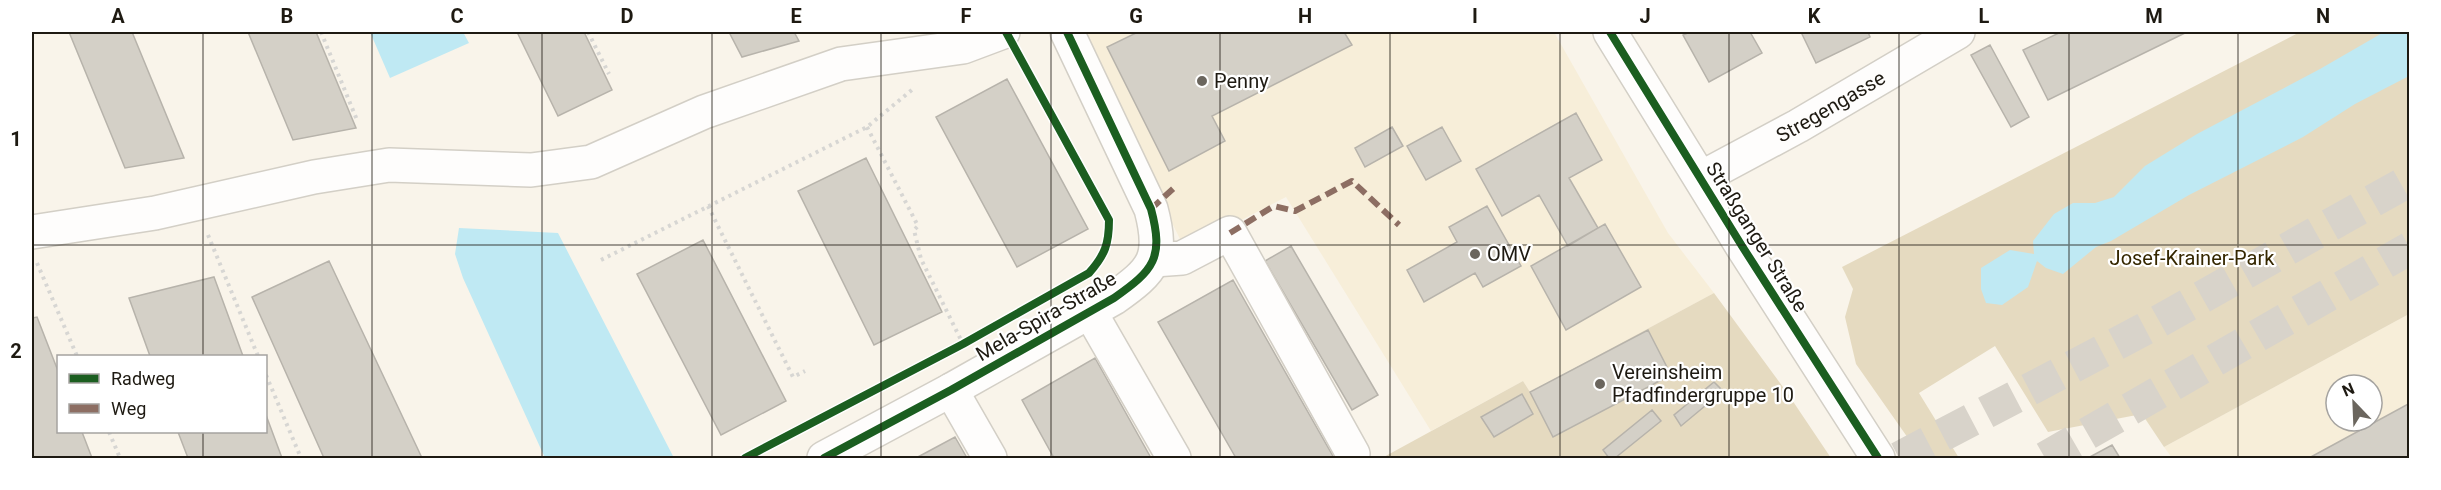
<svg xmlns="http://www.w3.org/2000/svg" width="2441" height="490" viewBox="0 0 2441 490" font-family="Roboto,sans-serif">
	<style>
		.built { fill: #f7eed9; fill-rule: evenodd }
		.green { fill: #e5dac0 }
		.water { fill: #bfe9f3 }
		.building { fill: #d4d0c7; stroke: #b7b3ab; stroke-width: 1.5 }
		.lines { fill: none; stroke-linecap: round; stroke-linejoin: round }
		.highway-tunnel { stroke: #d8d3ca; stroke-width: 33; stroke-dasharray: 33 16; stroke-linecap: butt }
		.minor-casing { stroke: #d3cfc6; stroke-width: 36 }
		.path { stroke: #d7d6d3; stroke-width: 4; stroke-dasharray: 3 4.5; stroke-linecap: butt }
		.minor { stroke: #fefdfc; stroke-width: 33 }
		.quiet { stroke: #8d6e63; stroke-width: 6; stroke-dasharray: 12 6; stroke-linecap: butt }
		.cycleway-casing { stroke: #fff; stroke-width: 11 }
		.cycleway { stroke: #1b5e20; stroke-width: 8 }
		.grid { fill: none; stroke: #1e1a12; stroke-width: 1.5; stroke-opacity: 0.55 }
		.poi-dot { fill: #6b665e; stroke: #fff; stroke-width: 2 }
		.labels { text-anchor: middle; stroke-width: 4.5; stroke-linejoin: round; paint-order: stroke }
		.poi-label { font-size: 20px; fill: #1e1a12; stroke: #fff; text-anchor: start }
		.street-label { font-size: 20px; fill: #1e1a12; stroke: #fff }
		.park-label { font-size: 20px; fill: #352700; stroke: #fff }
		.neatline { fill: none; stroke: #1e1a12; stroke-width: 2 }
		.grid-label { font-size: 20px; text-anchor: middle; font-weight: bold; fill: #1e1a12 }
	</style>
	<rect width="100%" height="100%" fill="#f9f4ea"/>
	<path class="built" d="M1077 32H1554L1668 233 1714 293 1530 392 1523 381 1431 431 1286 197 1185 249Z
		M2409 314V458H2172L2164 447ZM2336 385H2372V421H2336Z"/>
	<path class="green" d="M2300 32H2409V314L2164 447 2142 414 2048 432 1995 346 1919 393 1959 458H1922L1856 364 1845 317 1853 289 1842 267Z
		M1714 293 1788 394 1831 458H1382L1523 381 1530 392Z"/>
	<path class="water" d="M370 32H463L469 43 390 78Z
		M2384 32H2409V76L2355 104 2303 137 2189 195 2111 241 2096 247 2063 274 2046 268 2037 261 2028 287 2002 305 1986 303 1981 289V268L2010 250 2034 254 2033 241 2054 214 2073 203H2095L2114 197 2145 166 2197 134 2320 69Z
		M459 228 558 233 674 458H545L463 278 455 254Z"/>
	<path class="building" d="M69 32H132L184 158 125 168Z
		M248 32H316L356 128 293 140Z
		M517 32H584L612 90 558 116Z
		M729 32H794L799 41 742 57Z
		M1138 32H1344L1352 45 1212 116 1225 141 1169 171 1107 47Z
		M1690 32H1750L1762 53 1709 82 1683 35Z
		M1801 32H1868L1870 37 1816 63Z
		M2061 32H2187L2048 100 2023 50Z
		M1990 45 2029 117 2011 127 1971 55Z
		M1007 79 1088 229 1017 267 936 117Z
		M1576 113 1602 160 1569 178 1598 228 1568 246 1539 195 1502 216 1476 169Z
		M1392 127 1403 146 1365 167 1355 148Z
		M1442 127 1461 161 1426 180 1407 146Z
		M866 158 942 312 874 345 798 191Z
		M1487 206 1521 266 1483 287 1475 273 1424 302 1407 270 1457 242 1449 227Z
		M1605 224 1641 287 1566 330 1531 266Z
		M703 240 786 401 721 435 637 274Z
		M1291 246 1378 395 1352 410 1265 261Z
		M329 261 422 458H324L252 297Z
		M214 277 243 356H150L129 298Z
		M1233 280 1334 458H1236L1158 322Z
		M37 317 58 371V432H82L92 458H32V318Z
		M1648 330 1671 375 1553 437 1530 392Z
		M1095 358 1151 458H1054L1022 400Z
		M1714 382 1723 391 1681 426 1674 415Z
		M1522 394 1533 414 1494 437 1481 417Z
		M2410 403V458H2309Z
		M1652 410 1661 421 1615 458H1609L1603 450Z
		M266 415 282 458H188L178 432H266Z
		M955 437 967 458H916Z
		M2112 445 2120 458H2088Z"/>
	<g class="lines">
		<path class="highway-tunnel" d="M1899 458 2154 324 2410 180
			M2045 458 2410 248"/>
		<defs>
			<g id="minor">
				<path d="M1610 32 1742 246 1878 458"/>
				<path id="s1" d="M1701 178 1798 126 1958 32"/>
				<path d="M32 232 155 213 314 177 389 165 531 170 591 162 704 112 841 64 963 47 1003 32"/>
				<path d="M1154 260 1182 258 1230 233 1353 454"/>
				<path d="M1090 312 1174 458"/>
				<path d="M951 390 990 458"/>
				<path d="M824 458 951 390 1114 298C1154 270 1164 258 1151 209L1067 32"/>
			</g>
		</defs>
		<use href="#minor" class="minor-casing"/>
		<path class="path" d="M321 32 357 120
			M588 32 609 74
			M867 127 918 226 914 230 921 259 963 344
			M708 206 793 377 805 371
			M208 235 258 356
			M601 260 867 127 913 89
			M37 263 77 356
			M266 375 301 458
			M109 432 120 458"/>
		<use href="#minor" class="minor"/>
		<path class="quiet" d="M1151 209 1176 186
			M1230 233 1274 206 1295 211 1352 181 1399 225"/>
		<defs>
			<path id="cycleway" d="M1610 32 1742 246 1878 458
				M745 458 963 344 1089 273C1105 255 1109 244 1109 220L1006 32
				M824 458 951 390 1114 298C1154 270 1164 258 1151 209L1067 32"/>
		</defs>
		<use href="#cycleway" class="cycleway-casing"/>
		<use href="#cycleway" class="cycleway"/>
	</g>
	<path class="grid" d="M203 32V356M372 32V458M542 32V458M712 32V458M881 32V458M1051 32V458M1220 32V458M1390 32V458M1560 32V458M1729 32V458M1899 32V458M2069 32V458M2238 32V458M32 245H2410M203 432V458"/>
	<g class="poi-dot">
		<circle cx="1202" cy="81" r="6"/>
		<circle cx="1475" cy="254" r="6"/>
		<circle cx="1600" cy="384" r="6"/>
	</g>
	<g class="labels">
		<g class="poi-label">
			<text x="1214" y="88">Penny</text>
			<text x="1487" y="261">OMV</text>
			<text x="1612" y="379">Vereinsheim<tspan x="1612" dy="23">Pfadfindergruppe 10</tspan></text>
		</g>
		<g class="street-label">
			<text dy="7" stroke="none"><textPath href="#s1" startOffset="148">Stregengasse</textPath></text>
			<text transform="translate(1757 237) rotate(58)" y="7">Straßganger Straße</text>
			<text transform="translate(1046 316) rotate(-30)" y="7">Mela-Spira-Straße</text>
		</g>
		<g class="park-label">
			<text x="2192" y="265">Josef-Krainer-Park</text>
		</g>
	</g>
	<rect width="2441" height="490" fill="none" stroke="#ffffff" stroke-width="66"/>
	<rect x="57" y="355" width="210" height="78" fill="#ffffff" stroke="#a5a3a0" stroke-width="1.5"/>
	<rect x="69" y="374" width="30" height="9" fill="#1b5e20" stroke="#a5a3a0" stroke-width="1.5"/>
	<text x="111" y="385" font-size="18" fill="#1e1a12">Radweg</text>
	<rect x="69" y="404" width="30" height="9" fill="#8d6e63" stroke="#a5a3a0" stroke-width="1.5"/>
	<text x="111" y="415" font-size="18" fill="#1e1a12">Weg</text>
	<g transform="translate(2354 403) rotate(337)"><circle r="28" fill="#ffffff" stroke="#a5a3a0" stroke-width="1.5"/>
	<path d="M0-4.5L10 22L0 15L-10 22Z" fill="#6b665e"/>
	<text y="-9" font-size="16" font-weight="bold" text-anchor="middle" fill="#1e1a12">N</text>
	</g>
	<rect x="33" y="33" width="2375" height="424" class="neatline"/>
	<g class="grid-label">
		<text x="118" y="23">A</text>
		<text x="287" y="23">B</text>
		<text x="457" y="23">C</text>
		<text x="627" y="23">D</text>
		<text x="796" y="23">E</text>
		<text x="966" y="23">F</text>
		<text x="1136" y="23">G</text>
		<text x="1305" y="23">H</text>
		<text x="1475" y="23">I</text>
		<text x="1645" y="23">J</text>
		<text x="1814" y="23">K</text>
		<text x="1984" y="23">L</text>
		<text x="2154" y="23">M</text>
		<text x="2323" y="23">N</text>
		<text x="16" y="146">1</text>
		<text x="16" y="358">2</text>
	</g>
</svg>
